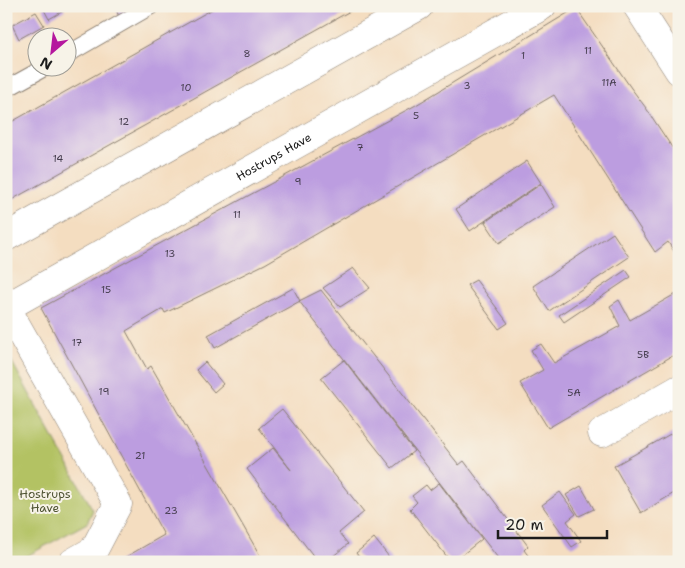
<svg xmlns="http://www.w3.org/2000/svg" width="685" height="568" viewBox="0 0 685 568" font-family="'Shantell Sans',sans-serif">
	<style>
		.green { fill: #b3c264; stroke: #686f40 }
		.building { fill: #bc9de0 }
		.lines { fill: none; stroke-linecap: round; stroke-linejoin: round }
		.service-casing { stroke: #887c6e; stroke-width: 18 }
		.minor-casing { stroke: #887c6e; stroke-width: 29 }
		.service { stroke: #fff; stroke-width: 16 }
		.minor { stroke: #fff; stroke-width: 28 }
		.labels { text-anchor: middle; stroke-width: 4; stroke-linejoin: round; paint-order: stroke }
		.number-label { font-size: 10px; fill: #443c4d }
		.street-label { font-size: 12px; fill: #1c1c1c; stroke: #f7f3e8 }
		.park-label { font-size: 12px; fill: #515635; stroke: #f7f3e8 }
	</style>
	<rect width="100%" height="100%" fill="#f7f3e8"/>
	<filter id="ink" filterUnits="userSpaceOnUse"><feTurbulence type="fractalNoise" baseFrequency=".02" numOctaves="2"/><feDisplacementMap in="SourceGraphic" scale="10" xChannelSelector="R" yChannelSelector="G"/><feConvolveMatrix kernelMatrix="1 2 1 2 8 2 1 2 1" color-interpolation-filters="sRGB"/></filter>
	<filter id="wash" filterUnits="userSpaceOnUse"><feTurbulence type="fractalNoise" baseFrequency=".0096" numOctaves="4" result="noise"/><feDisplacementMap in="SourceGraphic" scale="20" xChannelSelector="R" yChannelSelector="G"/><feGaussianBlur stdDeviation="1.12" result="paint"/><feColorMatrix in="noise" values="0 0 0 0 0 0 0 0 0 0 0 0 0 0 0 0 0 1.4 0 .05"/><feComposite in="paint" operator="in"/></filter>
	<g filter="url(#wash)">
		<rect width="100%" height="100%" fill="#f4ddc0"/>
		<path class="green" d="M6 351 93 510 87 523 16 562H6Z"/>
		<g id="blocks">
			<path class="building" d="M42 6H62L65 10 49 19Z
				M115 6H145L120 20Z
				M218 6H359L6 203V125Z
				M576 8 631 88 646 108 679 158V259L668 242 655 252 554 95 265 264 165 313 163 309 126 331 147 369 151 366 262 559 258 562H117L164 535 41 308 416 105Z
				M36 12 44 25 19 39 12 25Z
				M527 161 541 183 470 231 456 209Z
				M541 184 555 207 499 243 485 222Z
				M613 233 629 257 549 311 533 286Z
				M353 268 370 288 340 307 323 288Z
				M626 270 631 277 564 322 559 315Z
				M476 280 508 323 499 329 467 285Z
				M293 288 300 301 215 348 208 335Z
				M321 290 459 465 464 461 528 546 524 550 533 562H501L299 301Z
				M679 292V352L548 428 520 383 543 370 531 350 541 344 554 363 620 326 610 306 619 300 630 320Z
				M344 360 414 451 392 468 321 378Z
				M205 362 223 384 214 392 196 370Z
				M282 409 364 512 339 533 348 544 326 562H318L247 469 273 448 291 470 259 428Z
				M679 429V490L641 513 614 466Z
				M439 483 482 539 453 562H451L410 509 417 502 412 496 426 485 430 490Z
				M581 486 594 509 579 516 566 495Z
				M560 492 576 514 567 521 581 541 572 547 542 505Z
				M374 538 393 562H363L356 553Z"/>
		</g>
	</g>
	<g filter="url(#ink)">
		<use href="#blocks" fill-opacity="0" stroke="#887c6e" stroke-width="1"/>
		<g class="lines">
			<defs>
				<path id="service" d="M68 54 151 6
					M6 89 44 68"/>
				<g id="minor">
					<path d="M637 6 679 71"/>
					<path d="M6 237 419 6"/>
					<path d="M6 307 118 504 94 550 73 562"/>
					<path id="s1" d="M7 307 542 6"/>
					<path d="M602 433 679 389"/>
				</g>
			</defs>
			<use href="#service" class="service-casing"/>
			<use href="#minor" class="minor-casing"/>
			<use href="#service" class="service"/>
			<use href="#minor" class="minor"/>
		</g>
	</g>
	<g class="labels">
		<g class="number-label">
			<text x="588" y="54">11</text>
			<text x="247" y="57">8</text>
			<text x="523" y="59">1</text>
			<text x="609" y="86">11A</text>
			<text x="467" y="89">3</text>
			<text x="186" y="91">10</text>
			<text x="416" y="119">5</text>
			<text x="124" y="125">12</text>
			<text x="360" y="151">7</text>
			<text x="58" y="162">14</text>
			<text x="298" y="185">9</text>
			<text x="237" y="218">11</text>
			<text x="170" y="257">13</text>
			<text x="106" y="293">15</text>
			<text x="77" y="346">17</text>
			<text x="643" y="358">5B</text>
			<text x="104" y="395">19</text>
			<text x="574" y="396">5A</text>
			<text x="140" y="459">21</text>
			<text x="171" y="514">23</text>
		</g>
		<g class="street-label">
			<text dy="4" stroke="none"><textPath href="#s1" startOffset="306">Hostrups Have</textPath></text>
		</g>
		<g class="park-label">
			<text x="45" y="498">Hostrups<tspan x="45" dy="14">Have</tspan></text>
		</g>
	</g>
	<rect width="685" height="568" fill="none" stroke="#f7f3e8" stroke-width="25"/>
	<g transform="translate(52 52) rotate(208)"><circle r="24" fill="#f7f3e8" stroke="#9f9d96"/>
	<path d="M0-4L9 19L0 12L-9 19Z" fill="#b5179e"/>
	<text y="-8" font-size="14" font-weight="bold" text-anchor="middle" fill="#1c1c1c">N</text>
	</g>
	<path d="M498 530v8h109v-8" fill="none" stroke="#1c1c1c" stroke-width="2.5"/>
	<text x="505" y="530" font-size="15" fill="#1c1c1c" stroke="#f7f3e8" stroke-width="4" paint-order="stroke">20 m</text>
</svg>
